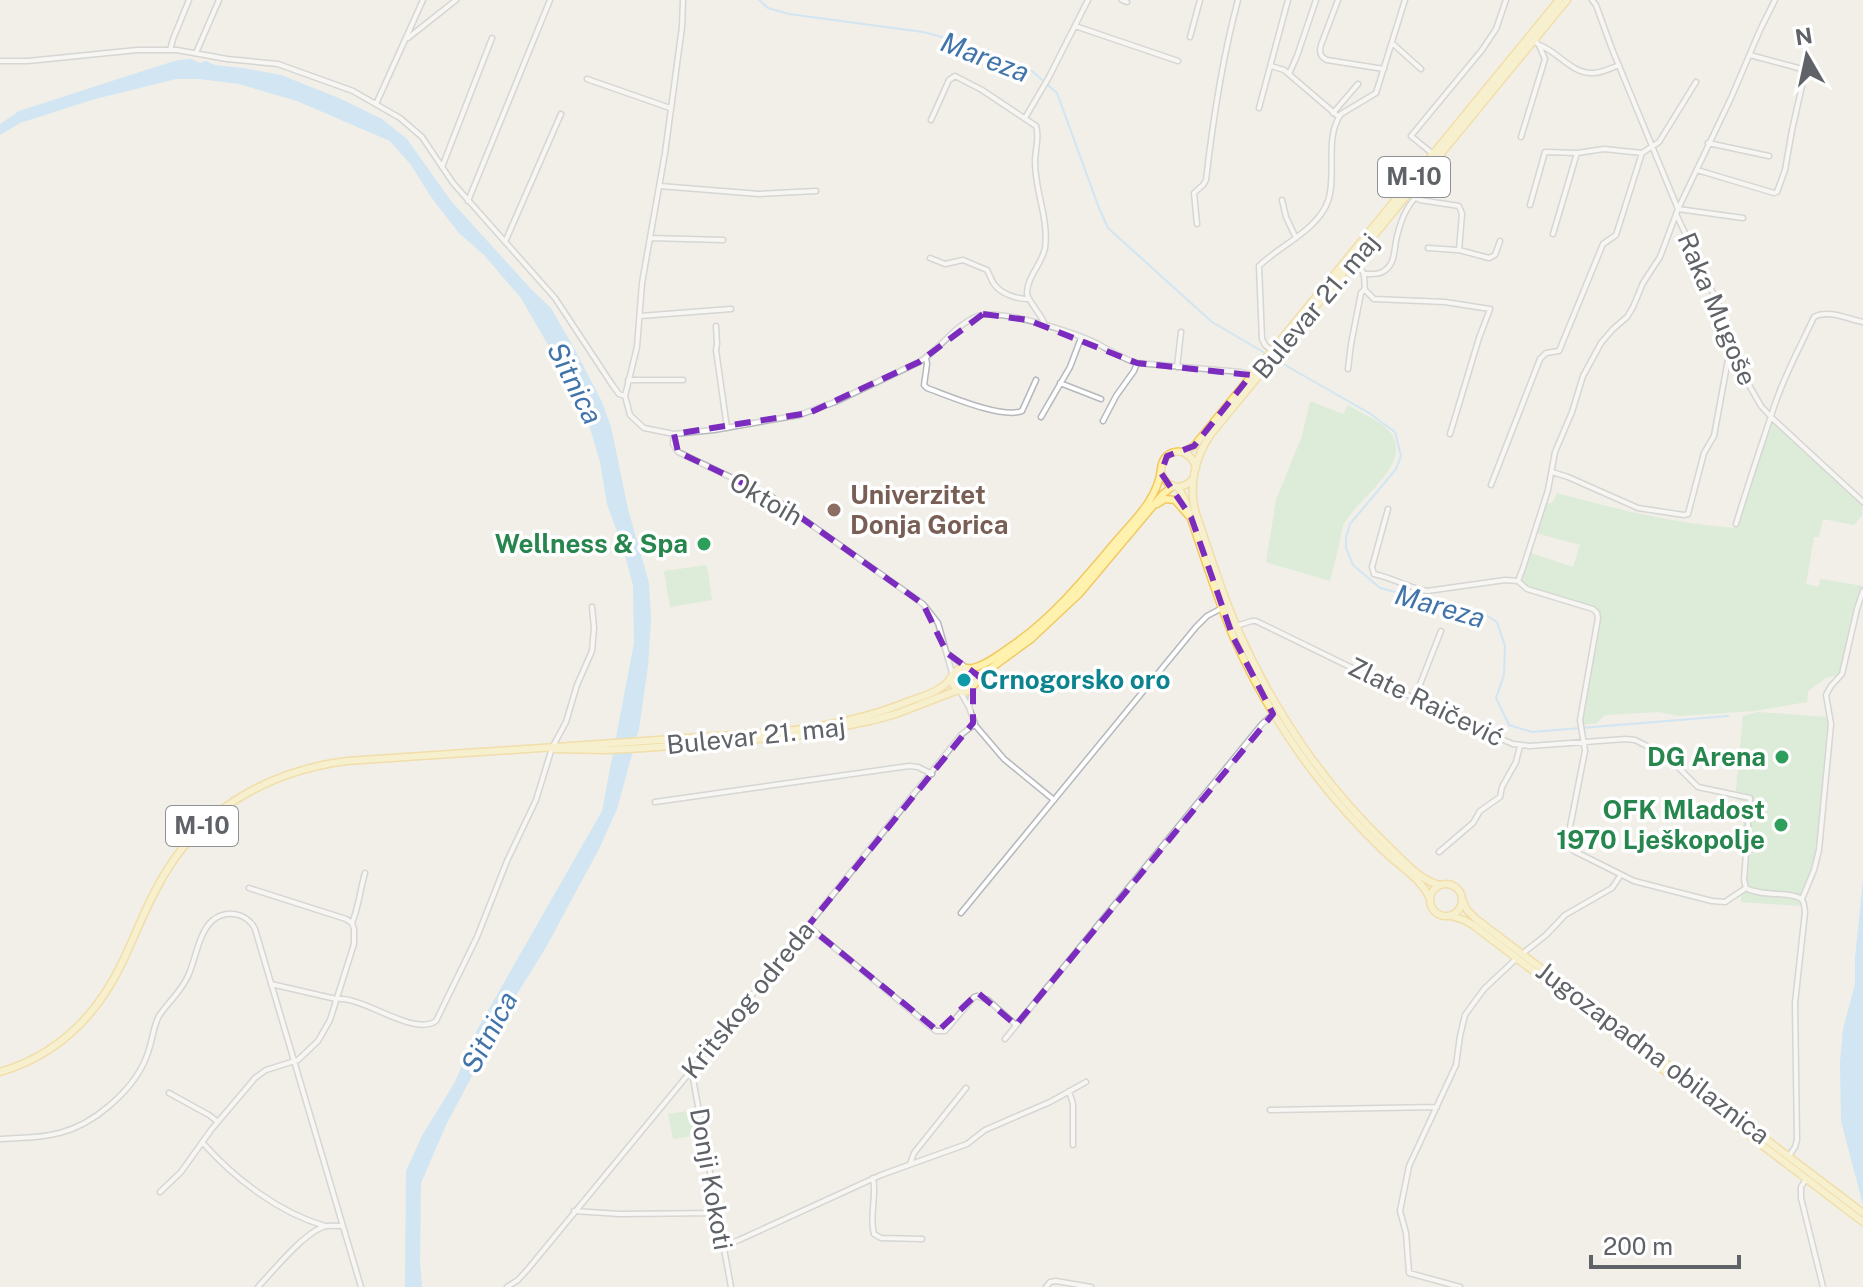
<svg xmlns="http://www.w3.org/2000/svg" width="1863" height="1287" viewBox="0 0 1863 1287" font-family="'Public Sans',sans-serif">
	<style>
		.green { fill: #c5e8c5 }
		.water { fill: #aadaff }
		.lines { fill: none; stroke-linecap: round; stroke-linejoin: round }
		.stream { stroke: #aadaff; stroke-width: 2 }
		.street-casing { stroke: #b5b8bc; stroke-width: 7 }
		.primary-casing { stroke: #f2c960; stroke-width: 9 }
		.street { stroke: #fff; stroke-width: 4 }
		.primary { stroke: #fff2af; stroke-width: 6 }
		.marked { fill: none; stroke: #7b2cbf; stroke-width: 6; stroke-dasharray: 16 10; stroke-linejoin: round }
		.education-dot { fill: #8d6e63; stroke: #fff; stroke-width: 3 }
		.leisure-dot { fill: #2e9e5b; stroke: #fff; stroke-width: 3 }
		.culture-dot { fill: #0f9aa8; stroke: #fff; stroke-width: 3 }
		.labels { text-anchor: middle; stroke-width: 7; stroke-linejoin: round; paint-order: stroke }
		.shield { fill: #fff; stroke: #8f9295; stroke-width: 2 }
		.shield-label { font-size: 24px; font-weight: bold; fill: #5f6368 }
		.street-label { font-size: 26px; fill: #5f6368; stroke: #fff }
		.education-label { font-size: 26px; font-weight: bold; fill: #785e54; stroke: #fff; text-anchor: start }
		.leisure-label { font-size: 26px; font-weight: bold; fill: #27864d; stroke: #fff; text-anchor: end }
		.culture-label { font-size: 26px; font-weight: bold; fill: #0d838f; stroke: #fff; text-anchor: start }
		.water-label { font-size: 28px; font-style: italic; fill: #4174aa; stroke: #fff }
	</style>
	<rect width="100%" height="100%" fill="#f1efe8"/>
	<path class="green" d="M1310 401 1343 414 1348 405C1359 412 1383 422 1390 432 1415 465 1355 499 1343 526 1341 532 1341 539 1339 545 1336 557 1333 569 1330 581L1266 562 1276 500 1302 436Z
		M1771 421H1774L1863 502 1862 515 1854 525 1823 519 1819 537H1814L1806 584 1819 587 1820 579 1863 586V592L1842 674 1826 678 1808 691 1807 702 1755 711 1679 716 1659 712 1605 715 1597 723 1581 725 1601 617 1599 611 1592 608 1528 587 1521 581 1531 553 1573 567 1580 545 1536 533 1546 503H1552L1557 493C1615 509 1673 523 1734 528L1744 493 1749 494 1762 445Z
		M707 565 712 600 670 607 664 571Z
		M1757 712 1829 717 1817 848 1800 906 1741 902 1744 802 1735 799 1743 716Z
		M693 1110 698 1135 673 1139 668 1114Z"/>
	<path class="water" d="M191 59 200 63 206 61 215 65 243 68 281 75 341 99 382 119 407 139 451 201 532 290 551 308 575 350 602 402 611 427 628 509 649 583 651 620 648 666 639 729 617 809 599 849 545 949 507 1010 446 1125 421 1183 420 1262 422 1287H405L406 1171 423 1134 455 1082 478 1028 602 811 634 643 633 585 623 548 607 504 600 462 590 428 566 376 521 298 484 255 459 233 431 197 411 165 390 141 297 101 239 84 199 79H176L95 99 20 123 0 135V124L19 111 149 69 178 60Z
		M1863 880V1205L1841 1121 1840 1062 1843 1029 1855 984V958Z"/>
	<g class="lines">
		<path class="stream" d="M759 0 768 8 789 14 923 32 942 37 1032 71 1057 93 1099 208 1108 228 1212 322 1265 353
			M1278 361 1369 413 1395 432 1401 456 1396 469 1350 524 1346 537V548L1353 565 1380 588 1486 615 1497 622 1505 646 1504 675 1496 698 1509 725 1532 732 1728 716"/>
		<defs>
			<path id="street" d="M683 0 682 27 665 153 642 283 637 347 625 396 630 415 644 428 674 434 714 430 799 415 835 402 919 362C940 350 954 325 978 316 1000 308 1076 333 1098 344 1111 351 1123 359 1137 363L1241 372 1251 375
				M1122 0 1127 2
				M1338 0 1321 45C1319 52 1320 57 1327 60L1384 69
				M1592 0 1596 5 1612 49 1678 209
				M1075 26 1178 61
				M1190 37 1200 0
				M408 38 456 0
				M1392 43 1421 69
				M1539 45C1558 51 1571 74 1593 73 1602 73 1611 68 1619 65
				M170 50 173 39 189 0
				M196 53 219 0
				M0 61H28L137 50H177L227 59 278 64 353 91 400 118 422 137 453 183 555 298 613 386 619 394 625 396
				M1271 66 1284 70 1339 117
				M1289 74 1297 56 1316 0
				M587 79 670 108
				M376 104 423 0
				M1259 108 1288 0
				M1333 113 1358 84
				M1025 118 1049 77 1088 0
				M931 120 949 80 955 76 982 90 1036 126C1040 137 1035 150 1035 162 1035 192 1049 218 1045 248 1042 264 1027 277 1027 293 1027 300 1042 315 1045 325
				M1521 137 1545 59 1539 45 1534 40
				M1708 143 1769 156
				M1433 154 1411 136 1482 50 1496 29 1506 0
				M442 167 492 38
				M1697 170 1774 193 1777 192 1785 170 1792 130 1805 73 1802 69 1750 55
				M660 186 759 194 816 191
				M1409 194 1420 200 1459 206 1462 214 1459 250 1489 258 1495 255 1500 241
				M1282 200 1286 217 1296 238
				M468 201 550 0
				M1530 205 1545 152 1577 153 1604 149 1642 153 1659 142 1696 82
				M1678 209 1743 218
				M1677 216 1728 325 1741 371 1761 406 1772 418 1863 502
				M1197 224 1194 193 1203 185 1206 180C1213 119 1222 59 1238 0
				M1553 234 1577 153
				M650 238 723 240
				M505 242 561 114
				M1428 248 1457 250
				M930 258 945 264 963 260 987 270C990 275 991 280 994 284 1001 294 1017 299 1028 299
				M1352 263C1368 272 1363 275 1365 290L1374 299 1445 302 1490 309 1479 338 1450 434
				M1365 274C1370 274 1379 275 1384 271 1395 264 1394 251 1396 241 1399 226 1405 209 1415 198
				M640 316 731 309
				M716 326 717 344 716 350 727 428
				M1271 350 1265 345 1262 339 1259 266C1279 246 1318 230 1328 201 1337 176 1324 137 1341 114L1376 93 1405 0
				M926 358 927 364 924 385 927 388C949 396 1002 419 1022 411L1036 380
				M1177 367 1181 332
				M1348 369 1351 344 1361 293 1365 289
				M628 380H683
				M1060 383 1101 399
				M1041 417 1070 367 1081 338
				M1103 421 1116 396 1134 371 1137 363
				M674 434 673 444 678 452 772 497 923 604 938 623 952 673
				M1552 472 1568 477 1638 508 1684 515 1688 514 1704 453 1714 436 1729 354 1734 349
				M1491 485 1540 359 1546 353 1559 351 1603 244 1616 235 1642 153
				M1388 509 1372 567 1374 574C1393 578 1409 588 1427 591L1505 580 1518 581 1527 589 1593 609 1597 613 1598 618 1580 720 1585 751 1568 837V843L1574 851 1634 881 1712 901 1725 902 1746 888
				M1736 524C1748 484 1762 443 1775 404 1785 374 1801 345 1814 317 1828 309 1848 319 1863 322
				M1518 581 1523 568 1548 490 1555 452 1572 412 1583 376 1601 343 1613 329 1627 317 1633 307 1643 283 1660 257 1678 209 1731 98 1760 30 1775 0
				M1236 626 1252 621H1256L1473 727 1513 744 1530 746 1626 739 1635 740 1667 756 1698 787 1750 798 1744 880 1746 888
				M948 654 964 666
				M1415 697 1441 631
				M969 707 973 688
				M975 725 1004 759 1054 800
				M655 802 909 766 918 767 932 774
				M1439 852 1473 823 1480 811 1500 797 1502 787 1516 762 1520 746
				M249 888 346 919 352 923
				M1746 888C1761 897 1792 891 1801 899 1805 902 1804 907 1805 912L1795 1003 1797 1140 1795 1147 1789 1156
				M1802 899 1814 870 1819 850 1831 724 1826 695 1831 686 1842 674 1857 609 1863 591
				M961 913 1196 627 1207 616 1222 608
				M808 926 936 1031H945L974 997 977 996 988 1000 1016 1025
				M1522 954 1546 935 1565 915 1612 888 1620 876
				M271 984 336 999C364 996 413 1037 436 1021L477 937 507 861 536 800 552 748 566 722 577 685 592 651 594 628 592 607
				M1005 1039 1262 724 1273 714
				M692 1073 731 1287
				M1069 1091 1073 1104V1145
				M169 1093 209 1115 218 1122
				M1270 1110 1437 1107
				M0 1139C45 1137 73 1137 109 1106 128 1090 144 1070 150 1046 153 1036 154 1025 159 1016 168 1002 181 992 188 976 196 959 198 933 213 920 227 909 247 913 255 929L361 1287
				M203 1143C234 1178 279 1213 325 1226
				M910 1164 914 1153 966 1088
				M873 1178C877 1197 869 1215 874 1234L881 1238 922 1239
				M1806 1179 1801 1187V1198L1823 1287
				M160 1192 181 1172 211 1130 255 1078 266 1070 298 1060 318 1041 330 1020 354 944V929L352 923C359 906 360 890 365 873
				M574 1211 620 1214 719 1213
				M724 1245 739 1240 881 1175 967 1144 985 1130 1050 1102 1086 1082
				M258 1287C273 1271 303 1234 323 1227 329 1225 337 1226 342 1226
				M507 1287 518 1280 528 1269 691 1071 962 734 975 724 969 707 961 693
				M1046 1287 1050 1282 1056 1281 1091 1287
				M1460 1287 1409 1273 1406 1233 1400 1211 1409 1166 1456 1065 1460 1036 1465 1015 1484 989 1517 958"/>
			<path id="primary" d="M1184 452 1194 446 1559 0
				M1161 473C1167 488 1181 491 1192 480
				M1178 487 1184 498C1200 544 1214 591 1233 636 1255 686 1282 731 1314 773 1335 801 1359 827 1384 851 1399 866 1422 879 1430 899
				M1157 504 1165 499 1175 500 1189 516
				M952 679 953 685 958 690 963 692 970 690 983 674 1031 639 1079 594 1163 494 1173 486
				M555 749 607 750 645 748 797 736 874 720 896 714 958 690
				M1430 900a16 16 0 1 1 32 0a16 16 0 1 1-32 0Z
				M1440 885C1420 881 1402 859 1387 845 1324 785 1273 710 1238 630 1221 592 1210 553 1196 514 1188 486 1195 457 1211 434L1567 0
				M1462 899 1467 910 1476 919 1863 1213
				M1451 916 1464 920 1473 925 1863 1222
				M0 1072C58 1055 98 1014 123 961 138 929 150 896 169 867 209 804 275 770 347 761L777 732C824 727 869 718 912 700 922 697 932 694 940 688 949 684 950 677 956 671 961 666 967 669 973 668 986 665 999 655 1010 647 1050 620 1082 582 1113 545 1132 522 1158 500 1161 469 1163 446 1191 446 1196 468"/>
		</defs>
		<use href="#street" class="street-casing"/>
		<use href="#primary" class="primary-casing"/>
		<use href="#street" class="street"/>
		<use href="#primary" class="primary"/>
	</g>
	<path d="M0 0H1863V1287H0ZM983 314 1028 320 1137 363 1251 375 1194 446 1167 456 1161 473 1191 517 1233 637 1273 714 1016 1025 978 993 938 1031 808 926 973 723V688L980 677 947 653 923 604 772 497 678 452 674 434 809 413 919 362Z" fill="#f1efe8" fill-opacity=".55" fill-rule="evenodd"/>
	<path class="marked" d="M983 314 1028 320 1137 363 1251 375 1194 446 1167 456 1161 473 1191 517 1233 637 1273 714 1016 1025 978 993 938 1031 808 926 973 723V688L980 677 947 653 923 604 772 497 678 452 674 434 809 413 919 362Z"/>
	<circle class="education-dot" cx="834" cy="510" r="8"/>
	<g class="leisure-dot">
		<circle cx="704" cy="544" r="8"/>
		<circle cx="1782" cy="757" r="8"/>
		<circle cx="1781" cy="825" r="8"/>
	</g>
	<circle class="culture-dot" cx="964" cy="680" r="8"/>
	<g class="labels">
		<g class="shield">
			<rect x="1378" y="157" width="72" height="40" rx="6"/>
			<rect x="166" y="806" width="72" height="40" rx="6"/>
		</g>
		<g class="shield-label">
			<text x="1414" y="185">M-10</text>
			<text x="202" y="834">M-10</text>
		</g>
		<g class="street-label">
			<text transform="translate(1316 306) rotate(-50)" y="9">Bulevar 21. maj</text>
			<text transform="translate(1717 309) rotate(67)" y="9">Raka Mugoše</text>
			<text transform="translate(766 499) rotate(30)" y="9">Oktoih</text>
			<text transform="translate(1426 702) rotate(26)" y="9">Zlate Raičević</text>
			<text transform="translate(756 736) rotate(-6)" y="9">Bulevar 21. maj</text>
			<text transform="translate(748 1000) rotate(-51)" y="9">Kritskog odreda</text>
			<text transform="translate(1653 1053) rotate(37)" y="9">Jugozapadna obilaznica</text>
			<text transform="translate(711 1179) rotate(80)" y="9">Donji Kokoti</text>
		</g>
		<g class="education-label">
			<text x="850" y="504">Univerzitet<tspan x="850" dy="30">Donja Gorica</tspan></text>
		</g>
		<g class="leisure-label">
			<text x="688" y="553">Wellness &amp; Spa</text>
			<text x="1766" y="766">DG Arena</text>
			<text x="1765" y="819">OFK Mladost<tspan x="1765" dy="30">1970 Lješkopolje</tspan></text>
		</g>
		<g class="culture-label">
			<text x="980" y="689">Crnogorsko oro</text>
		</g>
		<g class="water-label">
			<text transform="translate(985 57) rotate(21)" y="10">Mareza</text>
			<text transform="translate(575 383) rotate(63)" y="10">Sitnica</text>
			<text transform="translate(1440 606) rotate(16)" y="10">Mareza</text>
			<text transform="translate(489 1032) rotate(-62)" y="10">Sitnica</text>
		</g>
	</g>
	<g transform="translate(1807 56) rotate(351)" stroke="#ffffff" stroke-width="6" paint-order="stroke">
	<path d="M0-6L14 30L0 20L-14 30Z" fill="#5f6368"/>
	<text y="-12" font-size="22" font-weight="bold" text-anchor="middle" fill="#5f6368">N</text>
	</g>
	<path d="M1591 1255v12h148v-12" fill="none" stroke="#5f6368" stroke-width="4"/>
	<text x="1603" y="1255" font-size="24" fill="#5f6368" stroke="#ffffff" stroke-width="6" paint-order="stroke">200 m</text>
</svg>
